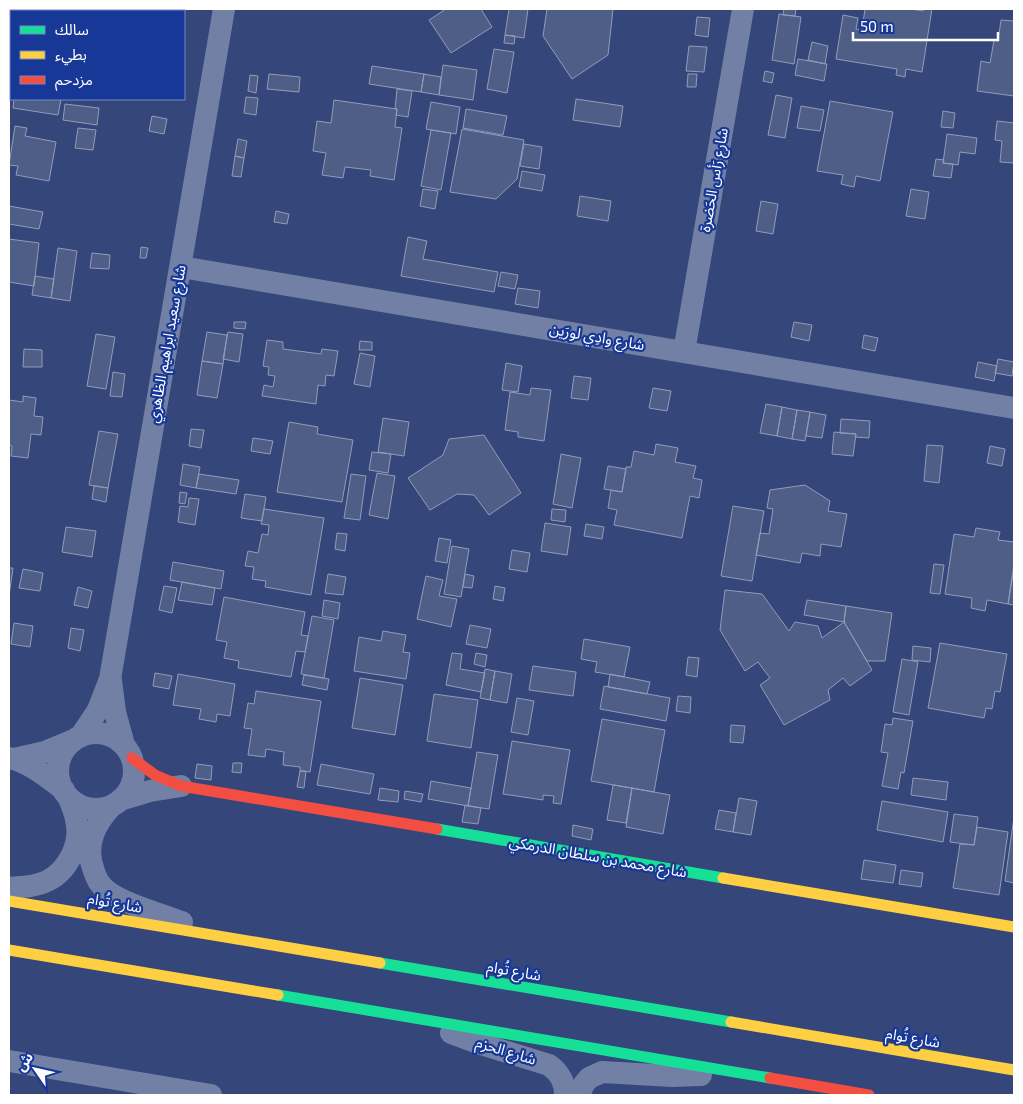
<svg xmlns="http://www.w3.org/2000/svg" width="1023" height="1104" viewBox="0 0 1023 1104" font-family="'Exo 2','Noto Sans Arabic',sans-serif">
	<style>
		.building { fill: #4f5e87; stroke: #929cba }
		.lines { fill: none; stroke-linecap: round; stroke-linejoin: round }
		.street { stroke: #7380a5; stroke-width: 22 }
		.fast { stroke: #16e098; stroke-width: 11 }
		.slow { stroke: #ffcf43; stroke-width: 11 }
		.jam { stroke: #f24e42; stroke-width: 11 }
		.labels { text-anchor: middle; stroke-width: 4.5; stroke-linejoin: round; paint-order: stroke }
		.street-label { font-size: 15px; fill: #fff; stroke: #173897 }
	</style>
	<rect width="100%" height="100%" fill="#34467a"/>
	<path class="building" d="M26 9H75L77 11H26Z
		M446 9H481L492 27 451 53 429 20Z
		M509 9H528L524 38 505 35Z
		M547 9H613L608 55 572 79 543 36Z
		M784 9H796L795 16 783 15Z
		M865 9H911L923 11 924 9H932L922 72 906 69 905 77 896 75 897 69 836 59 843 15 858 18 856 29 862 30Z
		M779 14 801 17 794 64 772 60Z
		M697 17 710 18 708 37 695 35Z
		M1001 20 1014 21V96L977 91 981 61 990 63 994 40 998 41Z
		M505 35 515 36 514 44 504 43Z
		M812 42 828 46 825 64 808 60Z
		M689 46 707 47 704 72 686 71Z
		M494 49 514 52 507 93 487 89Z
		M798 59 827 64 824 81 795 75Z
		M443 65 477 70 473 100 439 95Z
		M372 66 424 74 421 92 369 84Z
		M765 71 774 73 772 83 763 81Z
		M269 74 300 77 299 92 267 89Z
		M424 74 441 77 439 95 421 92Z
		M688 74H697L696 87H687Z
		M250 75 258 76 256 93 248 91Z
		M397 89 412 91 408 117 396 115 397 109H395Z
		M776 95 792 98 785 138 768 135Z
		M246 97 258 98 256 115 244 113Z
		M14 99H61L58 115 13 108Z
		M576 99 623 106 620 127 573 120Z
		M334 100 397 109 395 127 402 128 394 180 370 176 371 170 345 167 343 178 322 175 326 153 313 151 317 121 331 123Z
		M830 101 893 112 880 181 856 176 854 187 841 184 843 175 817 171Z
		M431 102 460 107 456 134 426 129Z
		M65 104 99 108 97 125 63 120Z
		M801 106 824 110 820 131 797 128Z
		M466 109 507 116 503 135 463 128Z
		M943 111 955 113 953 128 941 127Z
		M152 116 167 119 164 134 149 131Z
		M997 121 1014 123V163L1000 162 1002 141 995 140Z
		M15 126 27 128 25 136 56 142 49 181 16 175 18 166 9 165Z
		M78 128 96 130 93 150 75 148Z
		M462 129 524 140 517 179 496 199 450 192Z
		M431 130 451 133 441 190 421 186Z
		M947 134 977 138 975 154 960 152 958 165 943 163Z
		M238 139 247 141 244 158 235 156Z
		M524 144 542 147 539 169 520 166Z
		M235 156 244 158 241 177 232 176Z
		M936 159 944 160 943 163 953 164 951 178 933 176Z
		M522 171 545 175 542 191 519 187Z
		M423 189 438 191 435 209 420 206Z
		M911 189 929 192 925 219 906 216Z
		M580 196 611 201 608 221 577 216Z
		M761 201 778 204 773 234 756 231Z
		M9 206 43 212 39 229 9 224Z
		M276 211 289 214 287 224 274 222Z
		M408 237 427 241 423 259 498 272 494 292 401 276Z
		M9 239 39 243 34 286 9 282Z
		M141 247 148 248 146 258H140Z
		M58 248 77 251 70 301 51 298Z
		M92 253 110 255 109 269 90 268Z
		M501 272 518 275 515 289 498 286Z
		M35 276 54 279 51 298 32 295Z
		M518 288 540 291 538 308 515 304Z
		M234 322H246L245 329 234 328Z
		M794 322 812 325 809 341 791 337Z
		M207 332 227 335 223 364 202 361Z
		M228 332 243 334 239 362 223 359Z
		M96 334 115 337 106 389 87 386Z
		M864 335 878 338 875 351 862 348Z
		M267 340 283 342V349L321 354 322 349 338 351 334 376 326 375 325 386 318 385 316 404 262 396 264 385 273 387 275 376 268 375 269 367 263 366Z
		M360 341 372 342V350H359Z
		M24 349 42 350V367H23Z
		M360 353 375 356 370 387 354 384Z
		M998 359 1014 362 1012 376 995 373Z
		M202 361 223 364 217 398 197 395Z
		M978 362 997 366 994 381 975 377Z
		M506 363 522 366 518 392 502 390Z
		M113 372 125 374 122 397 110 396Z
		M574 376 591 378 588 400 571 398Z
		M531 388 551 390 544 441 518 437V432L505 430 510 392 530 395Z
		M653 388 671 391 667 411 649 408Z
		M23 396 36 398 34 416 43 417 41 435 31 434 28 458 11 456 12 446 9 445V400L23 402Z
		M766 404 782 407 777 436 760 433Z
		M782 407 797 410 792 439 777 436Z
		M797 410 810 412 805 441 792 439Z
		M810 412 826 415 822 438 806 436Z
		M383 418 409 422 404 456 378 452Z
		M841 419 870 421 869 438 855 437 856 434 840 433Z
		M289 422 318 427 317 434 353 440 342 502 277 492Z
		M191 429 204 430 201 448 189 446Z
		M99 431 118 434 108 488 89 485Z
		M834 432 856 434 853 456 832 454Z
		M484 435 521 493 489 515 474 495 457 494 430 510 408 478 443 455 449 439Z
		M253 438 273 441 270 454 251 451Z
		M656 444 678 448 675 462 696 466 693 478 702 480 699 498 690 496 682 538 614 525 617 510 608 508 611 490 622 492 626 467H631L634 451 654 455Z
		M927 445 943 446 939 483 924 481Z
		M990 446 1005 449 1002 466 987 463Z
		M372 452 391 454 388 473 369 470Z
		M561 454 581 458 572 508 553 504Z
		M183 464 200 467 196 488 180 485Z
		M608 466 626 469 622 492 604 489Z
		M377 473 395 476 388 519 369 515Z
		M199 474 239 480 236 494 196 488Z
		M351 474 366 476 360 520 344 518Z
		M805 485 830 501 828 511 847 514 841 547 821 544 820 556 802 553 800 563 756 555 760 533 769 534 773 509 767 508 770 490Z
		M94 486 108 488 106 502 92 499Z
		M180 492 187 493 185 504 179 503Z
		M245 494 266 497 262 521 241 518Z
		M189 498 199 499 195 525 178 522 180 506 188 507Z
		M733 506 764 511 752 581 721 576Z
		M264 509 324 518 311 595 265 587 266 581 252 579 254 567 245 566 248 551 258 553 262 534 268 535 269 525 261 524Z
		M552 509 566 510 565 522 551 520Z
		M545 523 571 527 567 555 541 551Z
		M586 524 604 527 602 539 584 536Z
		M66 527 96 531 92 557 62 552Z
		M976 528 1000 532 998 540 1014 542V564L1008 604 987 600 985 611 971 608 972 598 945 594 954 534 974 537Z
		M337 533 347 534 345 551 335 549Z
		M439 538 451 540 447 563 435 561Z
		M452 546 469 549 461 597 444 594Z
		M512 550 530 553 527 572 509 569Z
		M173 562 224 571 221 589 170 580Z
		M934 564 944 565 940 594 930 593Z
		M9 568H13L9 596Z
		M23 569 43 573 40 591 19 588Z
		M328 574 346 577 343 595 325 593Z
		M465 574 474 576 472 588 463 587Z
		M1013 574H1014V605L1008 604Z
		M426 576 443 580 439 596 457 599 451 627 417 619Z
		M182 582 215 588 212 605 178 600Z
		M164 586 177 588 172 613 159 610Z
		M495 586 505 588 503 601 493 599Z
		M78 587 92 591 88 608 74 605Z
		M725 590 762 594 789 631 795 622 818 626 822 638 844 622 872 670 850 686 843 678 828 690 830 700 784 725 760 685 770 678 758 662 745 671 720 630Z
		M224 597 305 612 301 635 308 636 305 652 296 651 291 677 238 668 239 661 224 658 227 642 216 640Z
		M324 600 340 603 338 619 322 616Z
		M807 600 846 606 844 622 804 615Z
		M846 606 892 613 885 661H867L844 622Z
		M312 616 334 620 324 678 301 674Z
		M14 623 33 626 30 647 11 644Z
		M470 625 491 629 487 648 466 644Z
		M71 628 84 630 80 651 68 648Z
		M383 631 406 635 403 652 410 653 406 679 354 671 359 637 381 641Z
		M584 639 630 647 624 677 595 672 597 662 581 659Z
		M940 643 1007 654 1000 692 995 691 992 709 986 708 984 718 928 708Z
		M913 646 931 648 930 662 912 660Z
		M452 653 462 654 460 669 485 673 481 692 446 685Z
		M476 653 487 655 485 667 474 664Z
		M688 657 699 658 697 677 686 675Z
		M902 659 918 662 909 715 893 712Z
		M533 666 576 672 573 696 529 690Z
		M485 669 495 671 490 700 480 698Z
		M495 671 512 674 507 703 490 700Z
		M155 673 172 676 169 689 153 686Z
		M178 674 235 684 230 716 217 714 216 722 199 719 201 709 173 705Z
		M610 674 650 682 647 694 608 687Z
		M304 675 329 679 327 690 302 685Z
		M360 678 403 685 395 735 352 728Z
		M604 686 670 698 666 721 600 709Z
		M256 691 321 701 310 772 300 771V767L283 765 284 752 266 749 265 757 248 755 252 729 244 728 248 703 254 704Z
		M434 694 478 700 471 748 427 741Z
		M678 696 691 697 690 713 676 711Z
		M517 698 534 701 528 735 511 732Z
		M893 718 913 721 904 773 901 772 898 789 882 786 888 753 881 752 885 724 892 725Z
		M602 719 665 730 654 792 591 781Z
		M731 725 745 726 743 743 730 742Z
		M512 741 570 750 561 804 553 803 554 796 543 795V800L503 794Z
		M477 752 498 755 489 809 468 806Z
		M233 763H242L241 773 232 772Z
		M197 764 212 766 211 780 195 778Z
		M321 764 374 774 370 794 317 785Z
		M300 771H306L304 788 297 787Z
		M913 778 948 782 946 800 911 795Z
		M431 781 471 788 468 806 428 799Z
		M613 785 632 788 626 823 607 820Z
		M380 788 399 791 398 802 378 800Z
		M632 788 670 795 663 834 626 827Z
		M405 791 423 794 421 802 404 799Z
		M739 798 757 801 751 835 733 832Z
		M882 801 948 812 943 842 877 830Z
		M465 805 481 808 478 824 462 822Z
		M719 810 736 813 733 832 715 829Z
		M954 814 978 817 974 845 950 842Z
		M1014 817V883L1005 881Z
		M573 825 593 829 591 840 572 836Z
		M977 827 1008 832 999 895 953 888 960 844 974 845Z
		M864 860 896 865 893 883 861 879Z
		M901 870 923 873 921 887 899 884Z"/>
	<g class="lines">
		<path class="street" d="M181 267 1014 408
			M684 352 743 9
			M111 680 115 712 124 745
			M58 771a38 38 0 1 1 76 0a38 38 0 1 1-76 0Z
			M80 737 98 710 110 679 224 9
			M9 758C29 762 48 778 64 790
			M14 759 45 752 74 740
			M120 800 150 791 181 786
			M113 805C95 823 84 846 94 871 96 878 101 886 106 890 123 904 161 914 182 922
			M9 888C21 887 35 887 47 881 68 871 82 843 76 820 75 812 71 805 69 798
			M451 1033 478 1043 549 1065C560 1073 565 1082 565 1095
			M9 1061 211 1095
			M579 1095 584 1084 589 1078 602 1072 672 1076 701 1075"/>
		<path class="fast" d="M437 829 723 878
			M380 963 731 1022
			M278 995 770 1078"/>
		<path class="slow" d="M723 878 1014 927
			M9 901 380 963
			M9 950 278 995
			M731 1022 1014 1070"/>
		<path class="jam" d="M132 758 155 775 181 786 437 829
			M770 1078 869 1095"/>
	</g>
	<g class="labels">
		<g class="street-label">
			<text transform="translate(714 180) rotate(-80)" y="5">شارع رَأس الحَضرة</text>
			<text transform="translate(597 337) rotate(10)" y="5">شارع وادِي لورَين</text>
			<text transform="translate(167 344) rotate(-80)" y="5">شارع سعيد ابراهيم الظاهري</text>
			<text transform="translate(598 857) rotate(10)" y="5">شارع محمد بن سلطان الدرمكي</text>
			<text transform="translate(115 903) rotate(10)" y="5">شارع تُوام</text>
			<text transform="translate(514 971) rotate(10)" y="5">شارع تُوام</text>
			<text transform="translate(913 1038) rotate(10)" y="5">شارع تُوام</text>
			<text transform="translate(506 1051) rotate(17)" y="5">شارع الحزم</text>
		</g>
	</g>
	<rect width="1023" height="1104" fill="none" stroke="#ffffff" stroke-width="20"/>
	<rect x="10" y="10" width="175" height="90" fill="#173897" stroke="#7488c1"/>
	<rect x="20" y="26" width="25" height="8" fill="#16e098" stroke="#7488c1"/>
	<text x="55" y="35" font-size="15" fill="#ffffff">سالك</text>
	<rect x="20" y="51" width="25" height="8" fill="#ffcf43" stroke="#7488c1"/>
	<text x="55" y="60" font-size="15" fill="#ffffff">بطيء</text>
	<rect x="20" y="76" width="25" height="8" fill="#f24e42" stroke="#7488c1"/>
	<text x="55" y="85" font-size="15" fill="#ffffff">مزدحم</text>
	<g transform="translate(35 1069) rotate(304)" stroke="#173897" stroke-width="4" paint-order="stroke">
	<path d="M0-4L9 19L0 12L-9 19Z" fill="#ffffff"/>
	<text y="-8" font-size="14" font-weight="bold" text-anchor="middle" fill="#ffffff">ش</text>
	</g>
	<path d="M853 32v8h145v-8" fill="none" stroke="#ffffff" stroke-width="2.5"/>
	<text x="860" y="32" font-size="15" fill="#ffffff" stroke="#173897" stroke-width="4" paint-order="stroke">50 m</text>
</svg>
